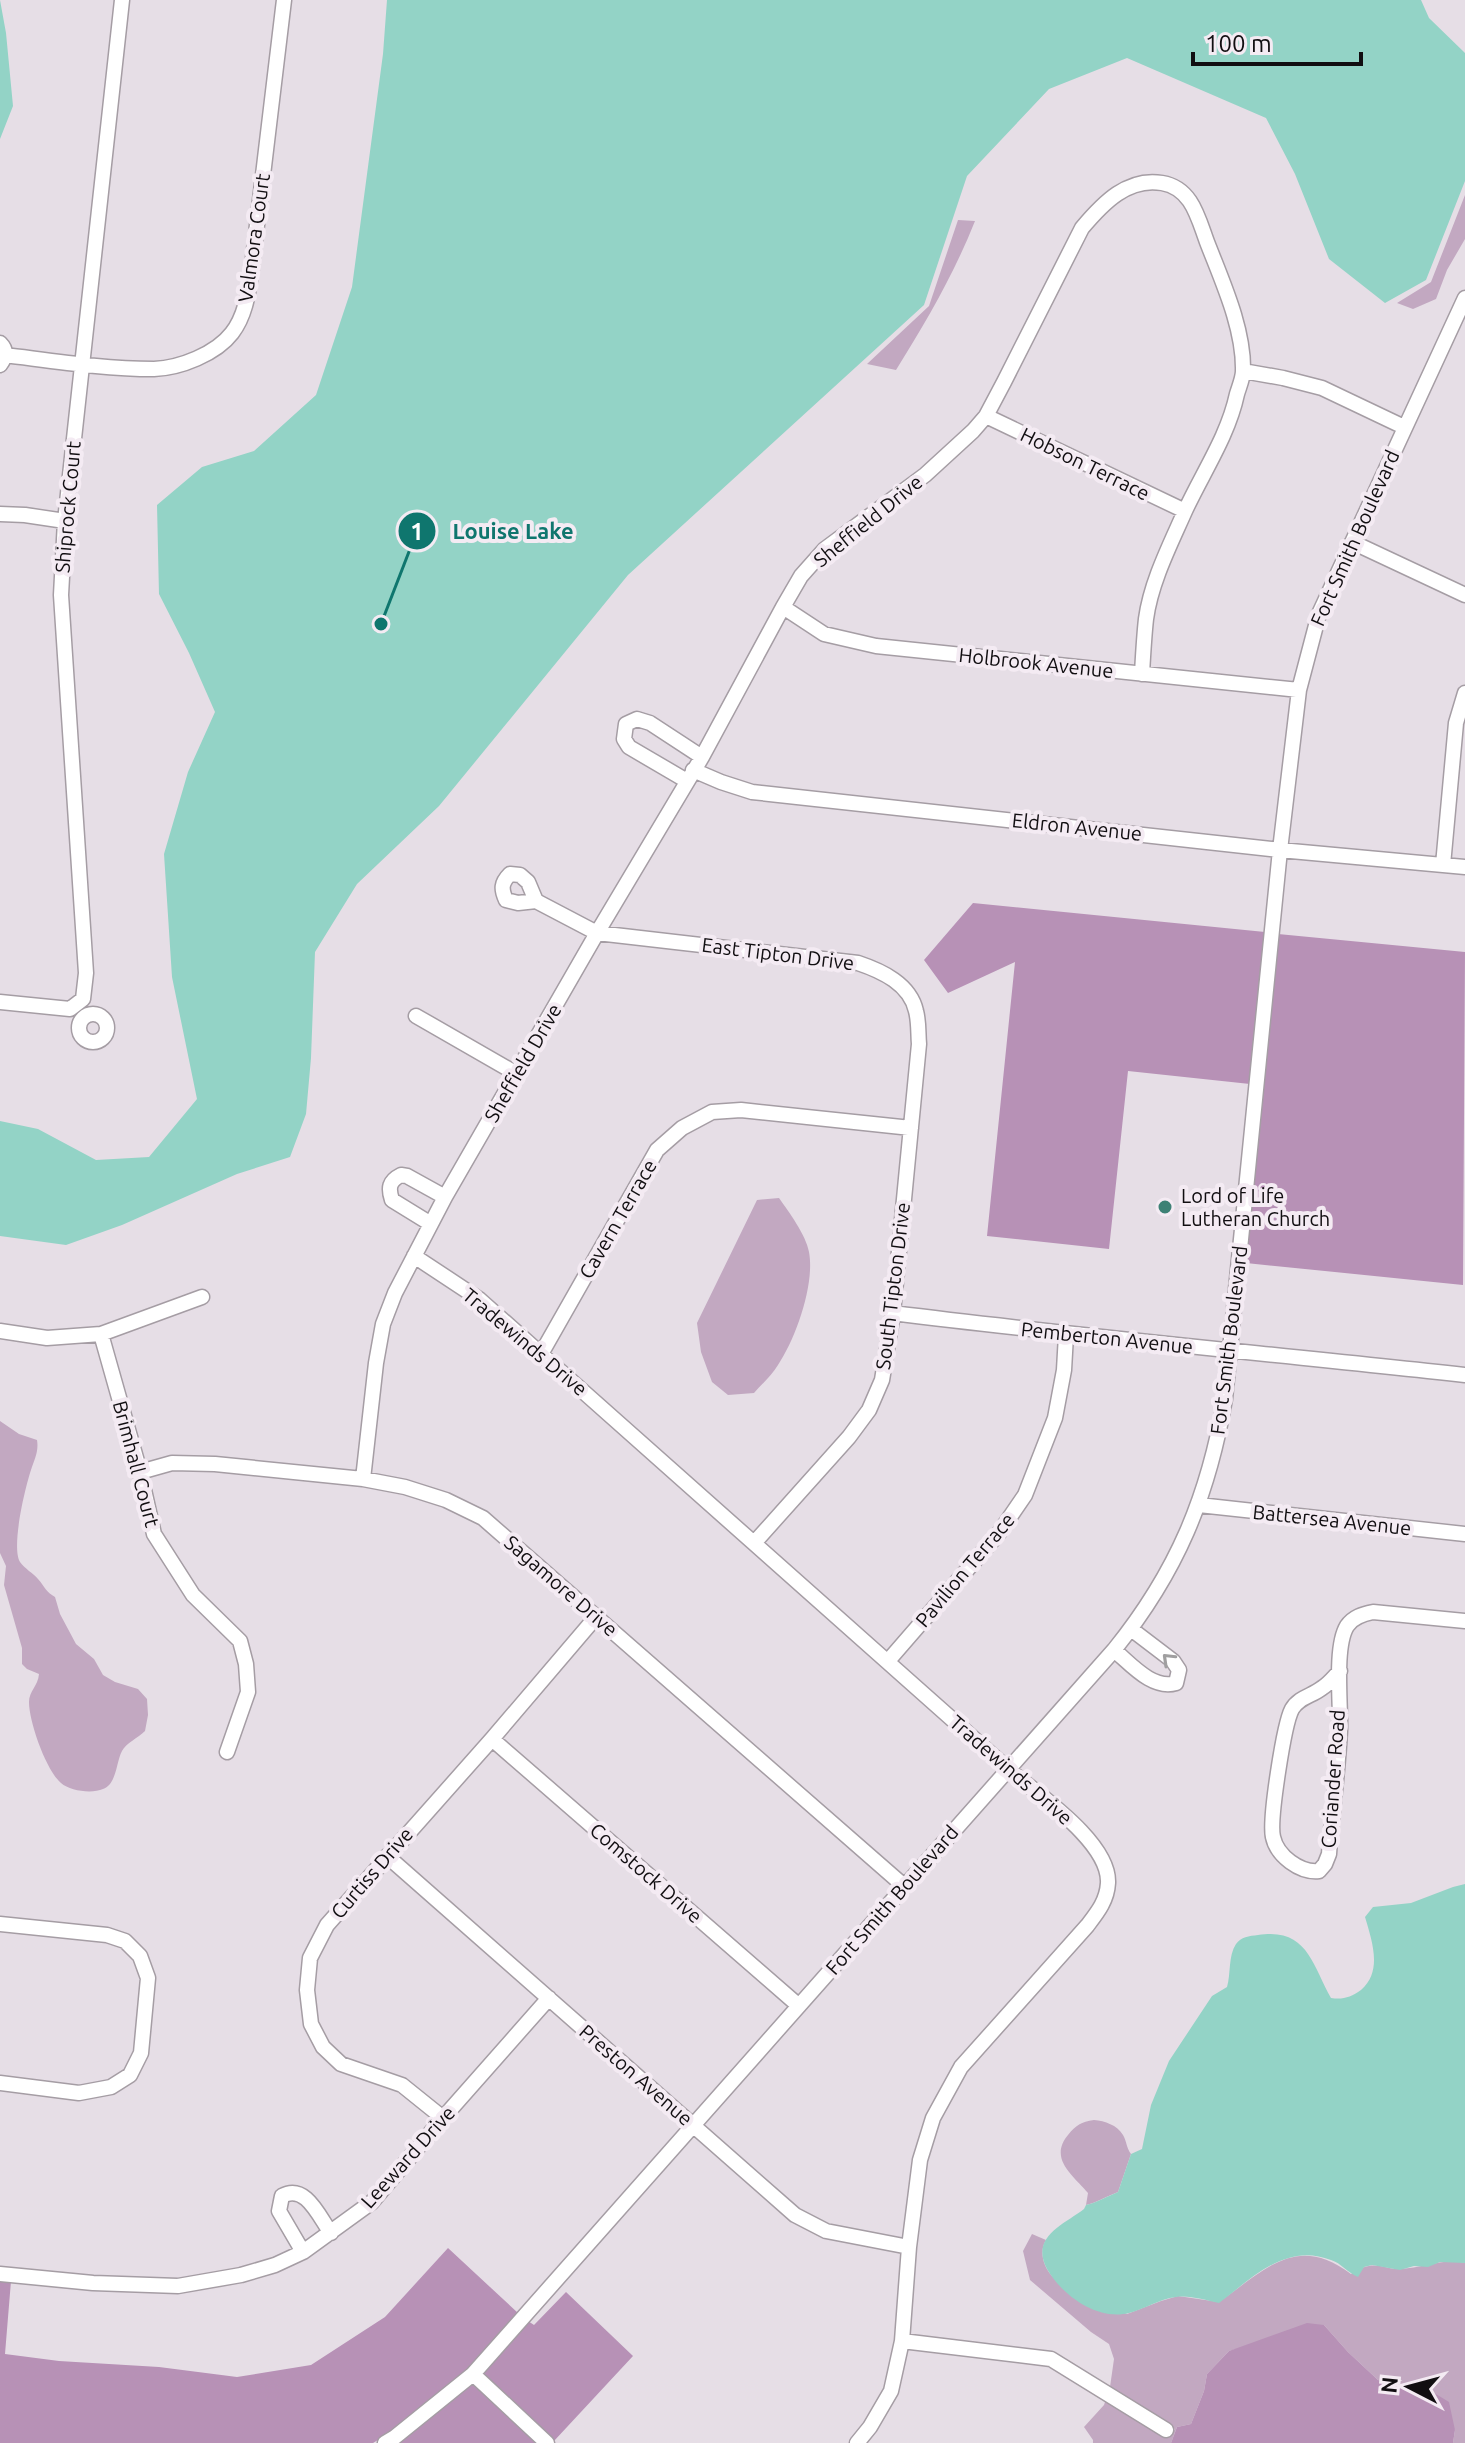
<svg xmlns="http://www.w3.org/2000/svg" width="1465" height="2443" viewBox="0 0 1465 2443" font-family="Ubuntu,sans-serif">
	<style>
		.green { fill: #c2a8c1 }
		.forest { fill: #b791b6 }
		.water { fill: #93d3c6 }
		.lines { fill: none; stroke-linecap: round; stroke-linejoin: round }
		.minor-casing { stroke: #a59da4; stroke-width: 17 }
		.minor { stroke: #fff; stroke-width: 14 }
		.oneway { stroke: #a09fa0 }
		.poi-dot { fill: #3d8175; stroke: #f4ebf3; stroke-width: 3 }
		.labels { text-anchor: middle; stroke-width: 8; stroke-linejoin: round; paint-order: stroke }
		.street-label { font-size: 20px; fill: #110e11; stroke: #f4ebf3 }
		.poi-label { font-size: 20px; fill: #110e11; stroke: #f4ebf3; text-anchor: start }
		.leader { fill: none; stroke: #0f766e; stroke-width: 3 }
		.callout-dot { fill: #0f766e; stroke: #f4ebf3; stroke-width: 3 }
		.mark-label { font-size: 24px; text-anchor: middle; font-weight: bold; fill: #fff }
		.callout-label { font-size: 22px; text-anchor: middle; font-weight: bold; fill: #0f766e; stroke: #f4ebf3; stroke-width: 8; stroke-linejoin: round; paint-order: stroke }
	</style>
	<rect width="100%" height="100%" fill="#e6dee6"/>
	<path class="green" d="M1465 195V239L1447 270 1436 299 1413 309 1397 303 1431 282Z
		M958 220 975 221C954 274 926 322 896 370L867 364 929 306Z
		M779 1198C789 1212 806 1235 809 1252 815 1284 796 1338 778 1365 772 1375 762 1384 754 1393L728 1395 712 1382 701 1352 697 1323 757 1200Z
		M0 1421 19 1434 37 1440C39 1452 34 1460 31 1470 25 1488 11 1547 20 1562 25 1569 33 1573 38 1579 45 1587 46 1592 55 1597L60 1614 76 1644 94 1659 103 1675 115 1682 138 1689 147 1699 148 1715 145 1731C138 1738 126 1743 122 1751 116 1762 117 1784 103 1789 92 1794 70 1791 61 1783 46 1770 29 1722 29 1702 29 1691 38 1686 39 1674L27 1669 22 1664V1648L4 1585 6 1566 0 1553Z
		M1094 2120C1105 2121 1117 2125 1123 2135 1127 2142 1126 2147 1131 2154L1118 2192C1107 2196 1096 2203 1086 2205L1088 2193C1074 2176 1048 2159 1068 2135 1076 2125 1081 2122 1094 2120Z
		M1032 2234 1046 2240C1039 2251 1043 2266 1052 2276 1060 2285 1112 2307 1127 2314L1161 2301 1178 2296 1219 2302C1264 2271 1296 2232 1351 2274 1356 2271 1362 2267 1369 2266 1380 2264 1390 2270 1401 2269 1422 2268 1444 2258 1465 2263V2443H1453L1455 2430 1413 2387 1378 2380 1348 2352 1324 2325 1229 2351 1207 2374 1204 2391 1191 2424 1177 2427 1171 2443H1093V2440L1084 2427 1104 2405 1106 2399 1168 2438 1175 2429 1110 2387 1114 2359 1109 2344 1091 2332 1030 2280 1023 2251Z"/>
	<path class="forest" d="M973 903 1265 932 1250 1084 1128 1071 1109 1249 987 1236 1015 962 948 993 924 960Z
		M1278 934 1465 952 1463 1285 1246 1263Z
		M448 2248 518 2313 468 2370 391 2432 373 2443H0V2280L11 2281 5 2354 59 2361 159 2367 237 2377 311 2365 385 2317Z
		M566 2292 633 2356 554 2441 481 2374 528 2321 534 2325Z
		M1307 2323 1324 2325 1348 2352 1378 2380 1431 2391 1449 2402 1455 2430 1453 2443H1171L1177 2427 1191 2424 1204 2391 1207 2374 1229 2351Z
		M473 2382 537 2443H397Z"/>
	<path class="water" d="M0 0 6 33 13 106 0 139Z
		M387 0H1421L1429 18 1465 53V181L1426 280 1385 303 1329 259 1295 174 1266 118 1127 58 1049 89 967 176 924 305 628 575 439 806 357 884 315 952 311 1058 306 1114 290 1157 237 1174 122 1225 66 1245 0 1236V1121L38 1129 96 1160 149 1157 197 1099 172 977 164 854 188 772 215 712 189 653 159 594 157 505 202 467 254 451 316 395 352 287 383 54Z
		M1465 1884V2263L1440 2262 1428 2267 1414 2266 1400 2270 1372 2265 1364 2267 1358 2277C1348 2273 1341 2263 1331 2260 1286 2242 1252 2278 1219 2303 1205 2300 1189 2295 1176 2297 1159 2299 1145 2309 1129 2313 1097 2321 1062 2295 1047 2269 1030 2237 1063 2225 1084 2209L1086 2205C1096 2203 1108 2196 1118 2192L1131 2154 1142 2149 1151 2105 1169 2061 1212 1996 1227 1987C1231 1974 1228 1956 1236 1944 1241 1937 1249 1936 1258 1935 1307 1927 1312 1964 1331 1998 1343 2000 1351 1997 1361 1990 1383 1971 1372 1941 1365 1917L1373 1907 1411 1903 1453 1887Z"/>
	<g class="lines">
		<defs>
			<path id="minor" d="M0 343C7 350 6 357 0 365
				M5 355C54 361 105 369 154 369 180 368 216 354 232 333 245 316 248 295 251 275L284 0
				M1243 371 1283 378 1322 388 1404 427
				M986 416 1185 511
				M0 514 25 515 65 521
				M1352 542 1465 595
				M783 607 824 634 876 646 1299 690
				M693 770 721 782 752 792 1280 850 1465 867
				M687 781 629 747 624 739 626 724 637 719 650 723 702 757
				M1443 865 1456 723 1465 693
				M536 901 518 903 506 900C501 889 501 883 510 874L520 875 528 882 536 901 597 933 858 963C882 971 910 984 916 1011 919 1022 918 1033 919 1044L893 1313 882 1380 869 1410 849 1437 755 1542
				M0 1002 70 1009 83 999 86 973 61 595 65 521 122 0
				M79 1028a14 14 0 1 1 28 0a14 14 0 1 1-28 0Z
				M416 1016 517 1074
				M431 1224 392 1200C388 1188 389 1181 401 1175L407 1176 445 1197
				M414 1256 479 1299 541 1354 1008 1769C1037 1794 1110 1842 1108 1883 1107 1901 1097 1913 1087 1926L961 2067 933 2118 920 2160 909 2247 902 2341 891 2391 870 2427 857 2443
				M893 1313C1083 1337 1274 1354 1465 1375
				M0 1331 47 1338 101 1334 202 1297
				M101 1334 140 1472 154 1534 193 1595 240 1641 246 1664 248 1692 227 1752
				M541 1354 657 1150 682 1128 712 1112 741 1110 911 1128
				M140 1472 172 1463 215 1464 363 1479 405 1487 446 1500 483 1518 904 1886
				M363 1479 376 1363 383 1324 395 1293 445 1197 597 933 702 757 783 607 801 576 825 549 925 475 973 431 986 416 1004 382 1082 228C1103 203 1128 177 1162 183 1192 188 1198 218 1207 242 1222 281 1244 328 1243 371 1243 378 1239 387 1237 394 1228 436 1203 472 1185 511 1170 545 1151 582 1146 619 1144 637 1143 656 1142 674
				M1199 1505 1465 1534
				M1114 1650C1131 1664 1152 1690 1176 1683L1179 1670 1173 1661 1131 1629
				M888 1661 999 1533 1025 1495 1055 1418 1064 1370 1066 1335
				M1340 1671C1334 1677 1329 1684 1322 1688 1312 1696 1299 1697 1292 1709 1284 1724 1269 1820 1273 1837 1277 1856 1300 1873 1319 1871L1325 1864 1329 1854C1332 1812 1338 1772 1340 1730 1341 1706 1334 1647 1347 1626 1353 1617 1363 1614 1373 1612L1465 1621
				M492 1739 799 2006
				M387 1856 795 2215 826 2231 909 2247
				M0 1924 107 1935 125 1941 140 1956 148 1978 141 2053 130 2075 111 2087 79 2093 0 2083
				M443 2118 402 2085 341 2064 323 2047 311 2024 307 1990 310 1958 327 1925 492 1739 596 1617
				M303 2252 279 2211 282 2196C306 2183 319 2217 331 2233
				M0 2274 93 2283 178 2286 241 2275 275 2265 303 2252 372 2202 443 2118 549 1998
				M902 2341 1051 2359 1166 2430
				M473 2374 547 2443
				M385 2443 395 2437 473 2374 1114 1650C1177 1572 1208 1497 1225 1399L1280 850 1299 690 1319 614 1465 298"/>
		</defs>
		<use href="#minor" class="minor-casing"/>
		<use href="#minor" class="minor"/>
	</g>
	<defs><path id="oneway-chevron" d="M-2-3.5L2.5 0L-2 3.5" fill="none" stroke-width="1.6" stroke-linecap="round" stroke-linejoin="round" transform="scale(2)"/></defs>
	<use class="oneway" href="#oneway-chevron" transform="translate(1168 1659) rotate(-136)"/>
	<circle class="poi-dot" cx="1165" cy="1207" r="8"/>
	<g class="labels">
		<g class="street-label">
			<text transform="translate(254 238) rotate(-82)" y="7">Valmora Court</text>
			<text transform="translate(1085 464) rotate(26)" y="7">Hobson Terrace</text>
			<text transform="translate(68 507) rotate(-85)" y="7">Shiprock Court</text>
			<text transform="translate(868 521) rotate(-39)" y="7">Sheffield Drive</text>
			<text transform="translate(1355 538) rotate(-66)" y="7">Fort Smith Boulevard</text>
			<text transform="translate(1036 663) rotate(6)" y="7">Holbrook Avenue</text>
			<text transform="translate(1077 827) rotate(6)" y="7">Eldron Avenue</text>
			<text transform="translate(778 954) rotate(7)" y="7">East Tipton Drive</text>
			<text transform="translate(523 1063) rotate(-60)" y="7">Sheffield Drive</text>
			<text transform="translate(618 1219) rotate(-60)" y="7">Cavern Terrace</text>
			<text transform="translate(893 1286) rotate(-83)" y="7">South Tipton Drive</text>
			<text transform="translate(1107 1338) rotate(6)" y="7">Pemberton Avenue</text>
			<text transform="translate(1229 1340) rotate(-83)" y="7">Fort Smith Boulevard</text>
			<text transform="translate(525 1342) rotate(40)" y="7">Tradewinds Drive</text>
			<text transform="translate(136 1464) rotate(75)" y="7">Brimhall Court</text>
			<text transform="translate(1332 1520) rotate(6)" y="7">Battersea Avenue</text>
			<text transform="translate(965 1570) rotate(-50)" y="7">Pavilion Terrace</text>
			<text transform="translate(561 1586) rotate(41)" y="7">Sagamore Drive</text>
			<text transform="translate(1011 1770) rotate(41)" y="7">Tradewinds Drive</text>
			<text transform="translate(1333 1779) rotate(-86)" y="7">Coriander Road</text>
			<text transform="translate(372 1873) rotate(-49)" y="7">Curtiss Drive</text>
			<text transform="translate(646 1873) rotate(41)" y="7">Comstock Drive</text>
			<text transform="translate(892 1900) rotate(-49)" y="7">Fort Smith Boulevard</text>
			<text transform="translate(636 2075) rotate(41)" y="7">Preston Avenue</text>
			<text transform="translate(408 2157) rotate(-48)" y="7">Leeward Drive</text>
		</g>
		<g class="poi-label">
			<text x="1181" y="1203">Lord of Life<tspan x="1181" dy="23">Lutheran Church</tspan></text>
		</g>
	</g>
	<path class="leader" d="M381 624L417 531"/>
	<g class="callout-dot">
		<circle cx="381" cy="624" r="8"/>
		<circle cx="417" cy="531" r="20"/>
	</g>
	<g class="mark-label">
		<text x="417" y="540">1</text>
	</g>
	<g class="callout-label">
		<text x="513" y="539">Louise Lake</text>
	</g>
	<g transform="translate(1409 2387) rotate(276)" stroke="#f4ebf3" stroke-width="6" paint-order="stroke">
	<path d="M0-6L14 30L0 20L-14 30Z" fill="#110e11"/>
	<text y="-12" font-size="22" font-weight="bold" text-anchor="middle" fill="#110e11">N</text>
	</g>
	<path d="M1193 52v12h168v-12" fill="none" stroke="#110e11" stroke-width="4"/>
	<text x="1205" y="52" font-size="24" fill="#110e11" stroke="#f4ebf3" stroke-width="6" paint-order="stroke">100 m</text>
</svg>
